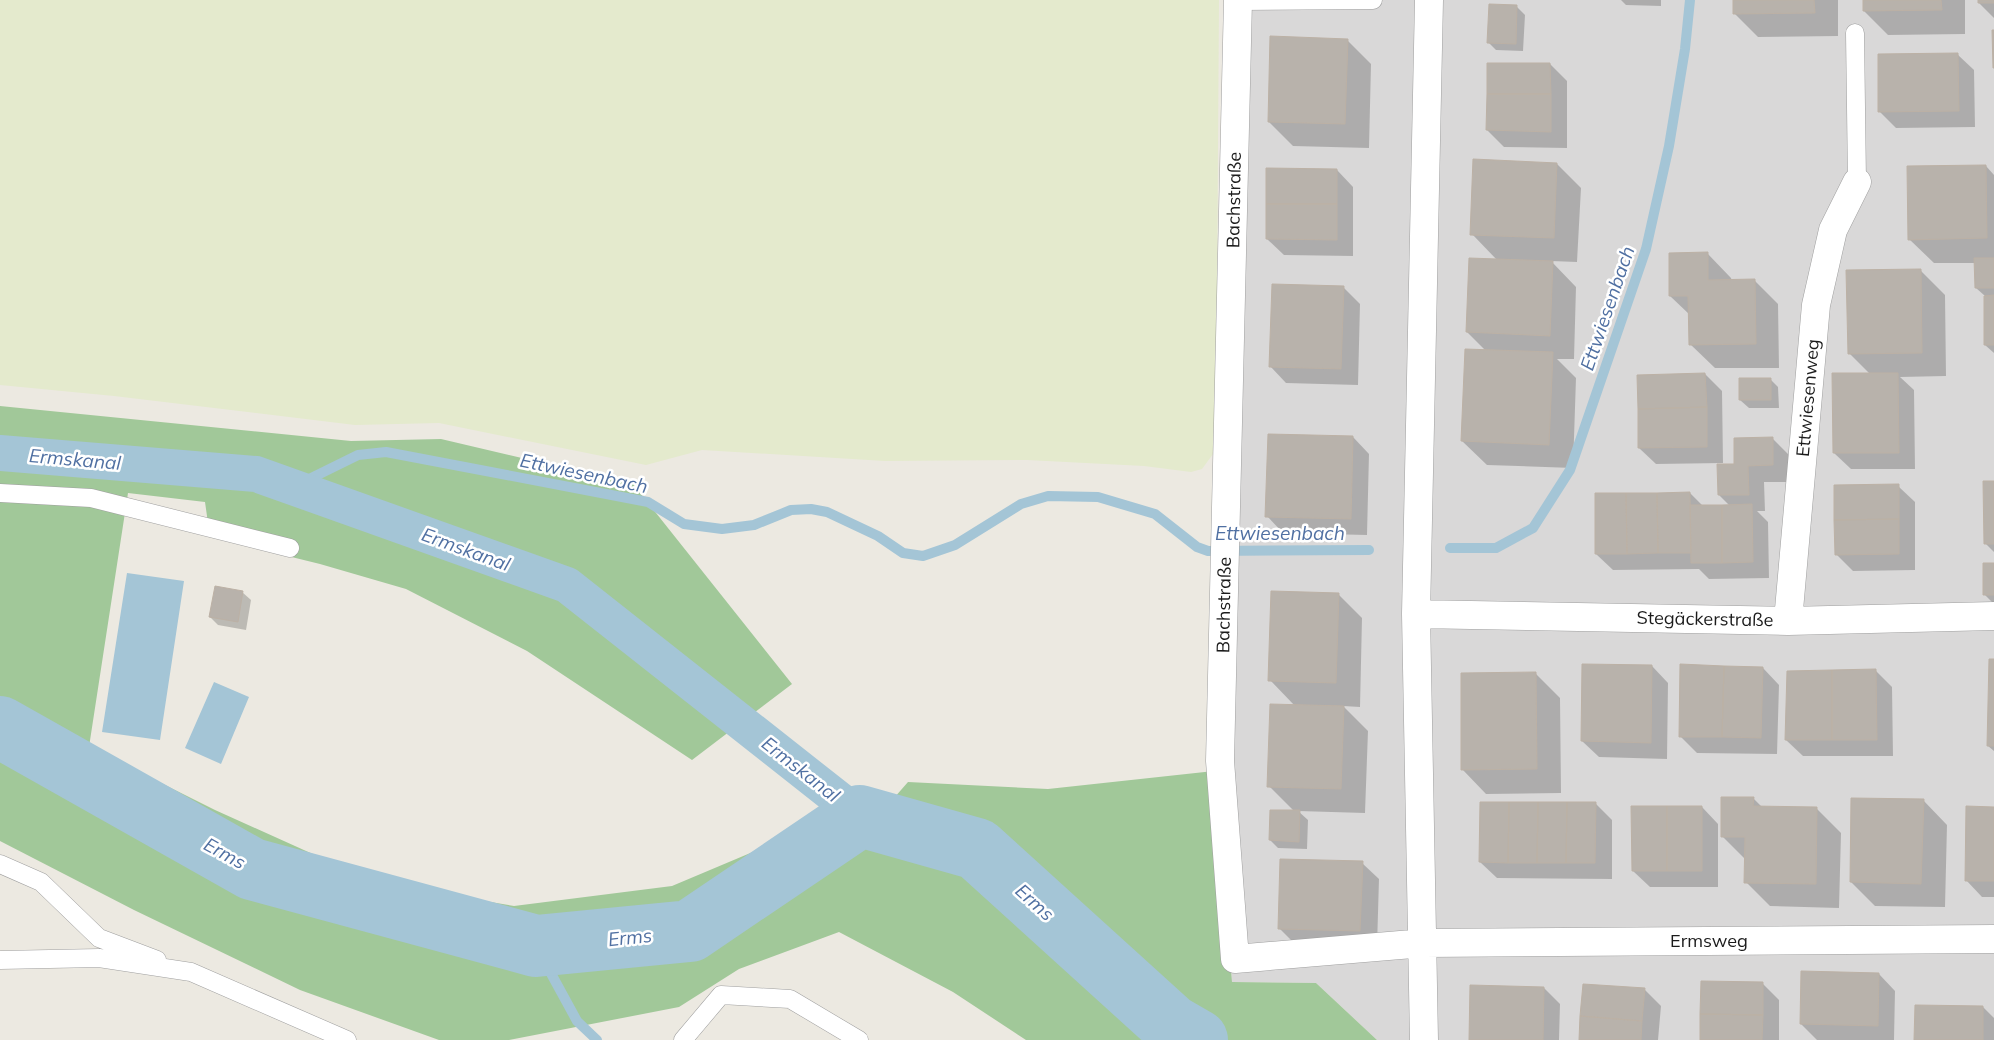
<svg xmlns="http://www.w3.org/2000/svg" width="1994" height="1040" viewBox="0 0 1994 1040" font-family="Mulish,sans-serif">
	<style>
		.residential { fill: #d9d8d8 }
		.farmland { fill: #e4eacd }
		.forest { fill: #a1c899 }
		.water { fill: #a4c5d6 }
		.shadow { fill: #0003 }
		.lines { fill: none; stroke-linecap: round; stroke-linejoin: round }
		.stream { stroke: #a4c5d6; stroke-width: 10 }
		.canal { stroke: #a4c5d6; stroke-width: 36 }
		.river { stroke: #a4c5d6; stroke-width: 62 }
		.building { fill: #b8b2ab; stroke: #bcb1a5 }
		.lane-casing { stroke: #9f9f9f; stroke-width: 19 }
		.street-casing { stroke: #9f9f9f; stroke-width: 29 }
		.lane { stroke: #fff; stroke-width: 18 }
		.street { stroke: #fff; stroke-width: 28 }
		.labels { text-anchor: middle; stroke-width: 5; stroke-linejoin: round; paint-order: stroke }
		.street-label { font-size: 18px; fill: #1b1b1b; stroke: #fff }
		.water-label { font-size: 19px; font-style: italic; fill: #5070a2; stroke: #fff }
	</style>
	<rect width="100%" height="100%" fill="#ece9e1"/>
	<path class="residential" d="M1248 0H1994V1040H1377L1316 983 1232 982 1215 774Z"/>
	<path class="farmland" d="M0 0H1219L1216 450 1202 469 1191 472 1144 466 1027 460 885 461 702 450 646 465 439 423 355 425 114 396 0 385Z"/>
	<path class="forest" d="M0 406 351 441 441 439 633 484 792 684 692 760 527 651 406 589 320 564 210 537 205 502 128 493 89 747 215 810 377 883 514 906 672 886 781 840 838 862 908 782 1048 789 1214 771 1232 982 1316 983 1377 1040H1026L953 992 839 932 739 969 679 1007 509 1040H439L300 990 134 910 0 841Z"/>
	<path class="water" d="M127 573 184 581 160 740 102 732Z
		M214 682 249 697 221 764 185 748Z"/>
	<path class="shadow" d="M1621 0H1661V6L1626 5Z
		M1734 0H1838V36L1758 37 1734 13Z
		M1864 0H1965V34L1888 35 1864 11Z
		M1979 0H1994V18L1979 3Z
		M1517 7 1525 15 1523 51 1496 50 1488 42Z
		M1347 40 1371 64 1369 148 1293 146 1269 122Z
		M1957 54 1974 70 1975 127 1896 128 1879 111Z
		M1550 64 1567 81V148L1504 147 1487 130Z
		M1557 164 1581 188 1577 262 1551 261 1576 287 1574 359H1557L1576 378 1573 468 1487 465 1462 441 1486 351 1467 332 1497 260 1472 234Z
		M1986 166 1994 175V353L1985 345V296L1976 288V263H1934L1909 239Z
		M1337 170 1353 187V256L1284 255 1267 239Z
		M1707 253 1731 278 1732 281 1754 280 1778 304 1779 368H1715L1690 344V315L1670 296Z
		M1920 270 1945 295 1946 376 1900 377 1914 390 1915 469H1851L1834 453 1870 374 1849 353Z
		M1343 287 1360 304 1358 385 1286 383 1270 366Z
		M1705 374 1722 391 1723 463 1656 464 1639 448Z
		M1770 379 1778 387 1779 408H1749L1740 400Z
		M1353 437 1369 454 1367 535 1283 533 1267 516Z
		M1772 438 1789 455V482H1764L1765 511H1757L1768 522 1769 578 1709 579 1699 569 1613 570 1596 554 1690 493 1703 506H1730L1719 495 1736 465Z
		M1994 482V552L1985 543Z
		M1898 486 1915 502V570L1853 571 1836 554Z
		M1994 564V604L1985 595Z
		M242 592 251 600 246 630 218 625 210 617Z
		M1338 594 1362 618 1360 707 1343 706 1368 731 1365 813 1298 811 1308 820 1307 849 1278 848 1270 840 1294 811 1269 786 1295 706 1270 680Z
		M1994 660V751L1988 746Z
		M1652 666 1668 683 1667 759 1599 757 1582 741Z
		M1763 668 1779 685 1777 754 1697 753 1680 736Z
		M1875 670 1892 687 1893 756H1803L1786 740Z
		M1536 674 1560 698 1561 793 1486 794 1462 769Z
		M1753 798 1762 807 1816 808 1841 833 1839 908 1770 906 1746 882V860L1722 836Z
		M1923 800 1947 825 1945 907 1875 906 1851 882Z
		M1596 804 1612 820V879L1497 878 1480 862Z
		M1702 807 1718 824V887H1650L1633 871Z
		M1994 808V897H1982L1966 880Z
		M1362 863 1379 879 1377 947 1296 945 1279 928Z
		M1879 974 1895 991 1894 1040H1817L1801 1024Z
		M1763 984 1779 1000V1040H1701Z
		M1544 988 1560 1004 1559 1040H1470Z
		M1644 989 1661 1006 1658 1040H1580Z
		M1983 1007 1994 1018V1040H1916Z"/>
	<g class="lines">
		<path class="stream" d="M293 487 358 455 386 452 648 502 684 524 722 529 754 525 791 510 811 509 827 512 878 536 903 553 923 556 955 545 1021 504 1048 496 1098 497 1155 514 1197 547 1208 551 1369 550
			M1450 548H1496L1533 528 1570 470 1646 249 1669 146 1685 49 1690 0
			M536 946 577 1021 597 1040"/>
		<path class="canal" d="M0 453 256 474 567 585 860 816"/>
		<path class="river" d="M0 727 252 869 536 946 690 931 860 816 977 849 1171 1025 1197 1040"/>
	</g>
	<path class="building" d="M1733 0H1814L1815 13 1733 14Z
		M1863 0H1941L1942 10 1863 11Z
		M1978 0H1994V3H1978Z
		M1489 4 1517 5 1516 44 1487 43Z
		M1992 30H1994V68H1993Z
		M1270 36 1348 39 1345 124 1268 122Z
		M1958 53 1959 111 1878 112V54Z
		M1487 63H1550L1551 94H1487Z
		M1487 94H1551V132L1486 130Z
		M1473 159 1557 163 1554 238 1470 235Z
		M1986 165 1987 238 1908 240 1907 166Z
		M1266 168 1337 169V204H1266Z
		M1266 204H1337V240L1266 239Z
		M1708 252V280L1755 279 1756 344 1689 345 1688 296H1669V253Z
		M1469 258 1553 261 1550 336 1466 332Z
		M1974 258H1994V288H1975Z
		M1921 269 1922 353 1848 354 1846 270Z
		M1272 284 1344 286 1341 369 1269 367Z
		M1994 295V345H1984V296Z
		M1465 349 1553 352 1549 445 1461 441Z
		M1705 373 1707 407 1638 409 1637 375Z
		M1832 373H1898L1899 453H1833Z
		M1739 378H1771V400H1739Z
		M1707 407V447L1638 448V409Z
		M1268 434 1353 436 1351 519 1265 517Z
		M1773 437V465L1748 466 1749 495H1718L1717 464H1734V438Z
		M1983 481H1994V544H1984Z
		M1899 484V519L1834 520V485Z
		M1690 492 1691 553H1658L1657 493Z
		M1595 493H1626L1627 554H1595Z
		M1626 493H1657L1658 553 1627 554Z
		M1752 504 1753 562 1722 563V505Z
		M1690 505H1722V563H1691Z
		M1899 519V554L1835 555 1834 520Z
		M1983 563H1994V595H1983Z
		M215 586 243 591 238 622 209 617Z
		M1271 591 1339 593 1336 683 1268 681Z
		M1989 659H1994V746H1987Z
		M1582 664 1652 665 1651 743 1581 741Z
		M1680 664 1724 666 1722 737H1679Z
		M1724 666 1763 667 1761 738 1722 737Z
		M1876 669 1877 740H1832V670Z
		M1832 670V740H1785L1787 671Z
		M1536 672 1537 769 1461 770V673Z
		M1270 704 1344 706 1341 789 1267 787Z
		M1721 797H1754L1753 806 1817 807 1816 884 1744 883 1745 837H1721Z
		M1851 798 1924 799 1921 884 1850 882Z
		M1480 802H1509L1508 863 1479 862Z
		M1509 802H1538L1537 863H1508Z
		M1538 802H1567L1566 863H1537Z
		M1567 802H1596L1595 863H1566Z
		M1631 806H1667V871H1632Z
		M1667 806H1702V871H1667Z
		M1966 806 1994 807V881H1965Z
		M1270 810H1300L1299 842 1269 840Z
		M1280 859 1363 861 1360 931 1278 929Z
		M1801 971 1879 973 1878 1026 1800 1024Z
		M1701 981 1763 982V1015L1700 1014Z
		M1583 984 1645 988 1642 1021 1580 1016Z
		M1470 985 1544 987 1543 1040H1469Z
		M1915 1005 1983 1006V1040H1914Z
		M1700 1014 1763 1015 1762 1040H1700Z
		M1580 1016 1642 1021 1641 1040H1579Z"/>
	<g class="lines">
		<defs>
			<path id="lane" d="M1238 1 1373 0
				M1855 33 1857 182
				M0 493 91 498 290 548
				M0 864 41 882 99 938 157 960
				M0 960 99 958 191 972 347 1040
				M683 1040 721 995 790 999 859 1040"/>
			<path id="street" d="M1238 0 1220 761 1235 959 1424 943 1994 939
				M1416 614 1788 621 1994 616
				M1788 621 1816 305 1833 230 1857 182
				M1424 1040 1416 614 1429 0"/>
		</defs>
		<use href="#lane" class="lane-casing"/>
		<use href="#street" class="street-casing"/>
		<use href="#lane" class="lane"/>
		<use href="#street" class="street"/>
	</g>
	<g class="labels">
		<g class="street-label">
			<text transform="translate(1234 200) rotate(-89)" y="6">Bachstraße</text>
			<text transform="translate(1808 398) rotate(-85)" y="6">Ettwiesenweg</text>
			<text transform="translate(1224 605) rotate(-89)" y="6">Bachstraße</text>
			<text transform="translate(1705 619) rotate(1)" y="6">Stegäckerstraße</text>
			<text x="1709" y="947">Ermsweg</text>
		</g>
		<g class="water-label">
			<text transform="translate(1607 308) rotate(-71)" y="7">Ettwiesenbach</text>
			<text transform="translate(75 459) rotate(5)" y="7">Ermskanal</text>
			<text transform="translate(584 473) rotate(12)" y="7">Ettwiesenbach</text>
			<text x="1280" y="540">Ettwiesenbach</text>
			<text transform="translate(466 549) rotate(20)" y="7">Ermskanal</text>
			<text transform="translate(801 769) rotate(38)" y="7">Ermskanal</text>
			<text transform="translate(225 853) rotate(29)" y="7">Erms</text>
			<text transform="translate(1035 902) rotate(42)" y="7">Erms</text>
			<text transform="translate(630 937) rotate(-6)" y="7">Erms</text>
		</g>
	</g>
</svg>
